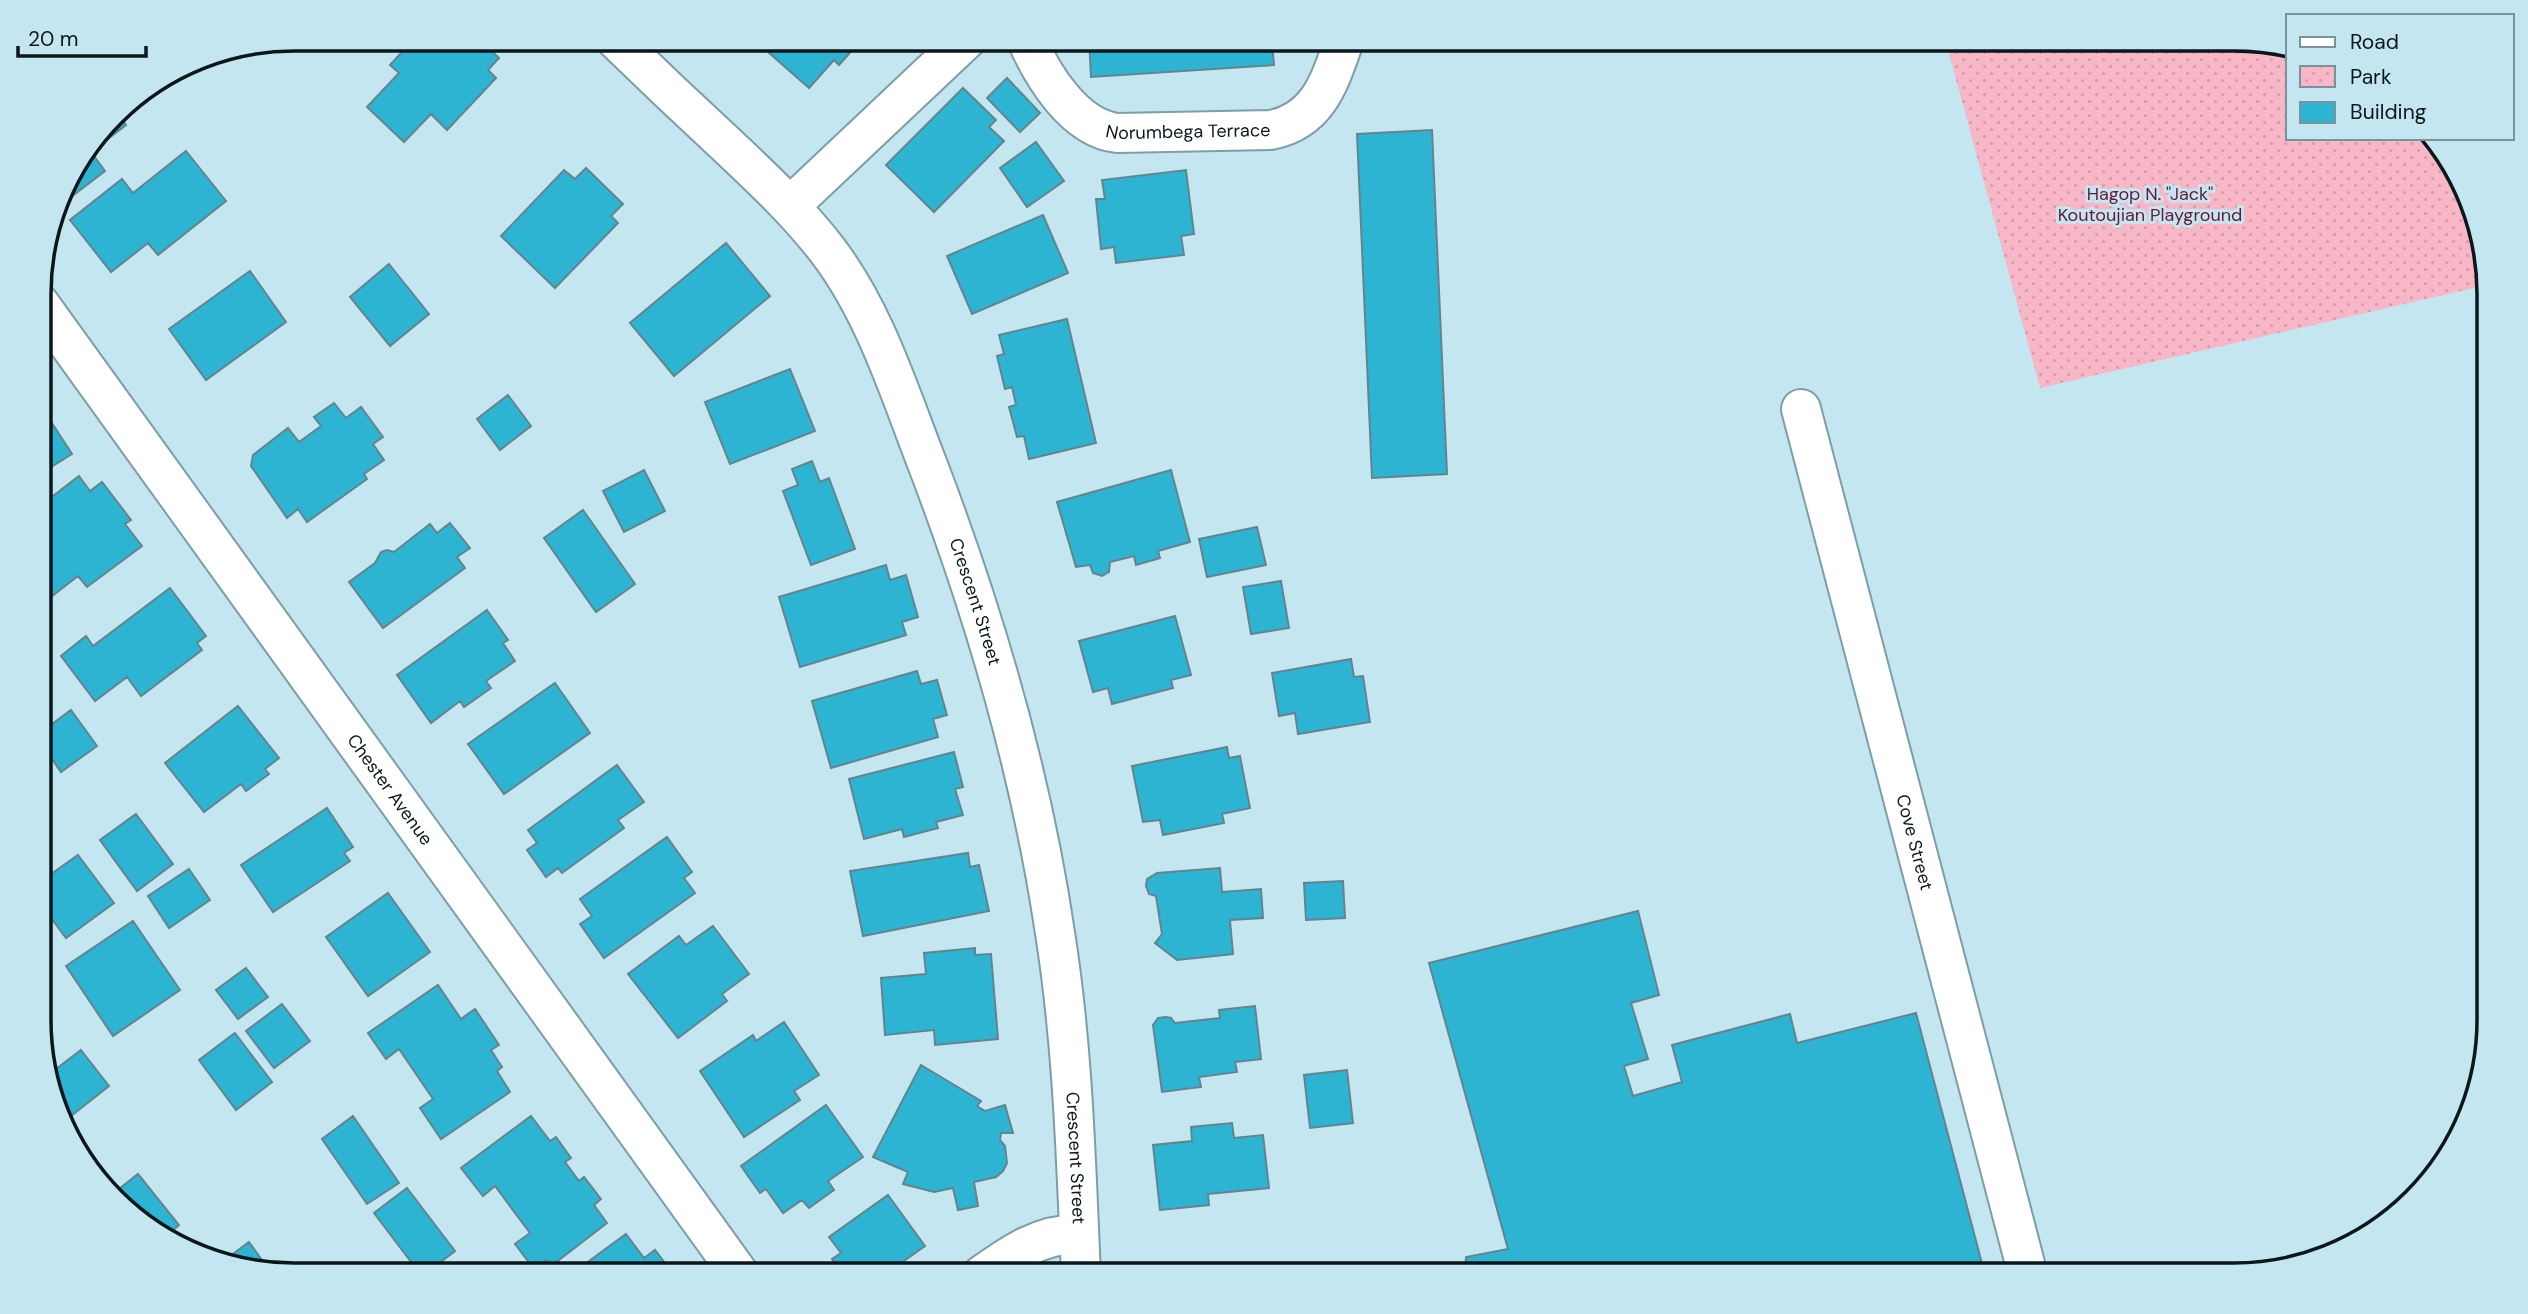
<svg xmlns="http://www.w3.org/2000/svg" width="2528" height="1314" viewBox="0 0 2528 1314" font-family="'DM Sans',sans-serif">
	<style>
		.park { fill: url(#park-dots) }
		.building { fill: #2eb4d3; stroke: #64848d; stroke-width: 2 }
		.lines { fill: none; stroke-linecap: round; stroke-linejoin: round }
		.minor-casing { stroke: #7d9ea7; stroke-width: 42 }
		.minor { stroke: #fff; stroke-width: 38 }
		.labels { text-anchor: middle; stroke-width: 6; stroke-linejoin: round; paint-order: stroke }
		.street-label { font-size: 18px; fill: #0b171b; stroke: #c4e6f1 }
		.park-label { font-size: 18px; fill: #691737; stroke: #c4e6f1 }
		.rim { fill: none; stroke: #0b171b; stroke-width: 3.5 }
	</style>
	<defs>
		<pattern id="park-dots" width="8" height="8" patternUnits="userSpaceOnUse" patternTransform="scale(1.75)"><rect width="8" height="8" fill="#f8b7c7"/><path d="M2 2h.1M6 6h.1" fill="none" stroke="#d39daa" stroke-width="1.8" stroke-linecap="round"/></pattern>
	</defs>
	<rect width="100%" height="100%" fill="#c4e6f1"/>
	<path class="park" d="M2235 39 2288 51V138H2431L2446 151 2487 260V285L2040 388 1945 39Z"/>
	<path class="building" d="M415 38H478L499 58 488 70 496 78 447 130 431 114 404 142 367 107 399 73 390 65Z
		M763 38H863L839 65 834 60 809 88 759 44Z
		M1089 38H1279L1280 40 1272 41 1274 65 1091 77Z
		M1007 78 1040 113 1020 132 987 98Z
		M162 79 128 112 122 106 125 102Z
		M963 88 996 120 989 127 1004 141 934 212 886 165Z
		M117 113 126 125 91 152 105 171 58 207 65 180Z
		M1432 130 1447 474 1372 478 1357 134Z
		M1036 142 1064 181 1027 207 1000 168Z
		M186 151 226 201 158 255 148 243 111 272 70 220 122 179 133 193Z
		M586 168 623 204 611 216 618 223 555 288 501 236 564 170 575 179Z
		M1186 170 1194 234 1181 236 1184 255 1116 263 1114 247 1101 249 1096 199H1105L1102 180Z
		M1043 215 1068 273 972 314 947 256Z
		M726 243 770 296 674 376 630 323Z
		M389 264 429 314 390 346 350 297Z
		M250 271 286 322 206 380 169 329Z
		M1067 319 1096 443 1029 459 1024 436 1017 437 1009 407 1016 405 1012 387 1005 389 997 356 1004 354 999 335Z
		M790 369 815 431 730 464 705 402Z
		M508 395 531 426 500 450 477 419Z
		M39 403 72 454 40 474Z
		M334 403 346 418 361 407 383 437 373 444 384 460 364 474 367 479 307 522 298 509 287 518 251 466 253 455 288 428 299 442 321 426 314 417Z
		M812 461 820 482 829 478 855 549 811 565 783 491 798 485 792 469Z
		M644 470 665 511 624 532 603 491Z
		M1171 470 1190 542 1158 551 1160 558 1136 565 1134 556 1110 562 1109 572 1102 576 1093 573 1090 565 1076 567 1057 502Z
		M79 476 90 491 102 482 131 520 125 524 142 546 87 587 78 576 47 600 40 590V528L44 524 40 519V506Z
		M583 510 635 584 596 612 544 538Z
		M450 523 470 548 457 557 465 568 383 628 349 582 375 563 381 552 387 550 394 552 430 524 437 533Z
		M1257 527 1266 565 1207 577 1199 539Z
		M886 565 890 580 906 575 918 617 902 622 906 635 800 667 779 597Z
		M1281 581 1289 628 1251 634 1243 587Z
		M170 588 206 636 197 643 202 650 141 696 127 677 95 701 61 656 86 636 93 646Z
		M487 610 508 640 503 643 515 661 486 681 491 688 464 707 460 701 431 723 397 675Z
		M1175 616 1191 675 1171 680 1173 688 1112 704 1108 688 1093 692 1079 641Z
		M1351 659 1354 677 1363 676 1370 722 1298 734 1295 713 1279 716 1272 673Z
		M917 671 921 684 937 680 947 715 933 719 938 737 831 768 812 701Z
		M555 683 590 733 504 794 468 744Z
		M238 706 279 758 265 769 269 774 246 791 241 784 204 812 165 763Z
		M71 710 97 746 61 772 40 742V733Z
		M1227 747 1229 758 1240 756 1250 808 1222 814 1224 823 1163 835 1160 820 1143 822 1132 766Z
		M954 752 963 787 955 789 963 815 936 822 938 828 904 837 902 829 864 839 849 779Z
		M617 765 644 802 618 820 624 828 562 873 558 868 546 877 527 850 537 843 528 830Z
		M327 808 353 847 344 853 350 861 273 912 241 865Z
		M136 814 173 864 137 891 100 840Z
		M667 837 692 872 684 878 695 893 604 958 580 924 592 916 580 899Z
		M968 853 970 867 979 865 989 911 863 936 850 871Z
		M78 855 114 903 66 938 40 903V882Z
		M1220 868 1222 892 1261 889 1263 918 1230 920 1233 954 1177 960 1155 943 1162 934 1156 896 1149 894 1146 886 1147 879 1157 873Z
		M189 869 210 900 169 928 148 896Z
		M1343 881 1345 918 1306 920 1304 883Z
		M388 893 430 952 368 996 326 937Z
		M1638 911 1659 995 1631 1003 1648 1059 1624 1066 1633 1096 1682 1082 1672 1045 1790 1014 1797 1043 1916 1013 1985 1275H1465L1466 1257 1508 1249 1429 963Z
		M133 921 180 990 113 1036 66 966Z
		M713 926 749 974 722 994 727 1001 678 1038 628 974 679 936 686 945Z
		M975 948V955L991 954 998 1039 935 1045 934 1030 885 1035 881 978 926 974 924 953Z
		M246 968 268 997 238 1019 216 990Z
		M438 985 461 1019 475 1009 499 1045 491 1050 502 1067 497 1071 510 1092 441 1139 420 1108 433 1099 399 1049 386 1059 368 1033Z
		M282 1004 310 1041 274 1068 246 1031Z
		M1255 1006 1261 1059 1235 1062 1237 1072 1199 1077 1201 1087 1162 1092 1153 1025 1158 1018 1166 1017 1171 1018 1175 1023 1220 1018 1219 1010Z
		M784 1022 819 1075 794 1091 800 1100 744 1137 700 1071 753 1035 756 1041Z
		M235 1033 272 1082 236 1110 199 1060Z
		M81 1050 109 1086 66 1120 48 1075Z
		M921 1065 981 1101 977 1106 985 1111 1005 1105 1013 1133H1001L1000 1140 1005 1146 1007 1163 1003 1171 996 1177 974 1182 978 1206 958 1210 953 1188 934 1192 903 1184 908 1172 873 1157Z
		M1347 1070 1353 1123 1310 1128 1304 1075Z
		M826 1105 863 1157 828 1181 834 1190 809 1208 802 1200 783 1213 766 1189 760 1193 741 1166Z
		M353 1116 399 1183 367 1204 322 1139Z
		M531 1116 550 1141 556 1137 571 1158 565 1162 579 1181 584 1177 601 1199 594 1205 607 1223 551 1266 546 1260 534 1269 515 1244 530 1233 495 1186 483 1196 461 1168Z
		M1232 1123 1234 1138 1263 1135 1269 1188 1208 1194 1209 1205 1160 1210 1153 1145 1192 1141 1191 1127Z
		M138 1174 179 1225 166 1236 115 1192Z
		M407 1188 455 1251 424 1275H421L374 1213Z
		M888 1195 925 1246 884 1275H843L832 1259 841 1253 829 1237Z
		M626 1234 644 1258 655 1250 668 1267 660 1273 662 1275H570Z
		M249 1242 269 1270 225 1260Z"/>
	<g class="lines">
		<defs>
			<g id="minor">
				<path id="s1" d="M614 38C652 75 690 111 729 147 764 180 799 213 828 251 875 313 899 391 927 463 985 615 1031 771 1055 933 1073 1046 1076 1161 1081 1275"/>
				<path id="s2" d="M1026 38C1042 75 1074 128 1117 133L1271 130C1320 120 1330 80 1345 38"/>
				<path d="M790 206 968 38"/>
				<path id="s3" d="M39 303 740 1275"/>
				<path id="s4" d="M1801 409 2028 1275"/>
				<path d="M982 1275C1013 1253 1040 1234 1079 1234"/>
			</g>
		</defs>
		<use href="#minor" class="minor-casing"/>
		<use href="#minor" class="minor"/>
	</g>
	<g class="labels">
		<g class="street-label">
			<text dy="6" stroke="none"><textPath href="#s2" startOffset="208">Norumbega Terrace</textPath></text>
			<text dy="6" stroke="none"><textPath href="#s1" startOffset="684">Crescent Street</textPath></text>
			<text dy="6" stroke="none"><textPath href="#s3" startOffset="600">Chester Avenue</textPath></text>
			<text dy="6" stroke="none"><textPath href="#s4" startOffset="448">Cove Street</textPath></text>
			<text dy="6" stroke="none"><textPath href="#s1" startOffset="1251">Crescent Street</textPath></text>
		</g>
		<g class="park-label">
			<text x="2150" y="200">Hagop N. "Jack"<tspan x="2150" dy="21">Koutoujian Playground</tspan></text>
		</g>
	</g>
	<path d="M0 0H2528V1314H0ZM294 51H2234A243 243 0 0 1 2477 294V1020A243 243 0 0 1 2234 1263H294A243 243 0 0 1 51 1020V294A243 243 0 0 1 294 51Z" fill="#c4e6f1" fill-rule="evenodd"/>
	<path class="rim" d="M294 51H2234A243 243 0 0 1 2477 294V1020A243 243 0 0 1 2234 1263H294A243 243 0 0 1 51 1020V294A243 243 0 0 1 294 51Z"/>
	<rect x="2286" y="14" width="228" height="126" fill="#c4e6f1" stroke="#7a939b" stroke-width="2"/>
	<rect x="2300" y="37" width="35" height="10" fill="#ffffff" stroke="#7a939b" stroke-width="2"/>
	<text x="2350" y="49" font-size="21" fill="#0b171b">Road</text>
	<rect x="2300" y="66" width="35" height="21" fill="url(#park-dots)" stroke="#7a939b" stroke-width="2"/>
	<text x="2350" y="84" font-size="21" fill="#0b171b">Park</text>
	<rect x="2300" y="102" width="35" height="21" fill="#2eb4d3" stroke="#7a939b" stroke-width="2"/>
	<text x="2350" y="119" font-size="21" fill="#0b171b">Building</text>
	<path d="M18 46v10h128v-10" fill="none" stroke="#0b171b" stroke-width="3.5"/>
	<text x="28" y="46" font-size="21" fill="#0b171b" stroke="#c4e6f1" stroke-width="5" paint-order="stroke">20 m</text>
</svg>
